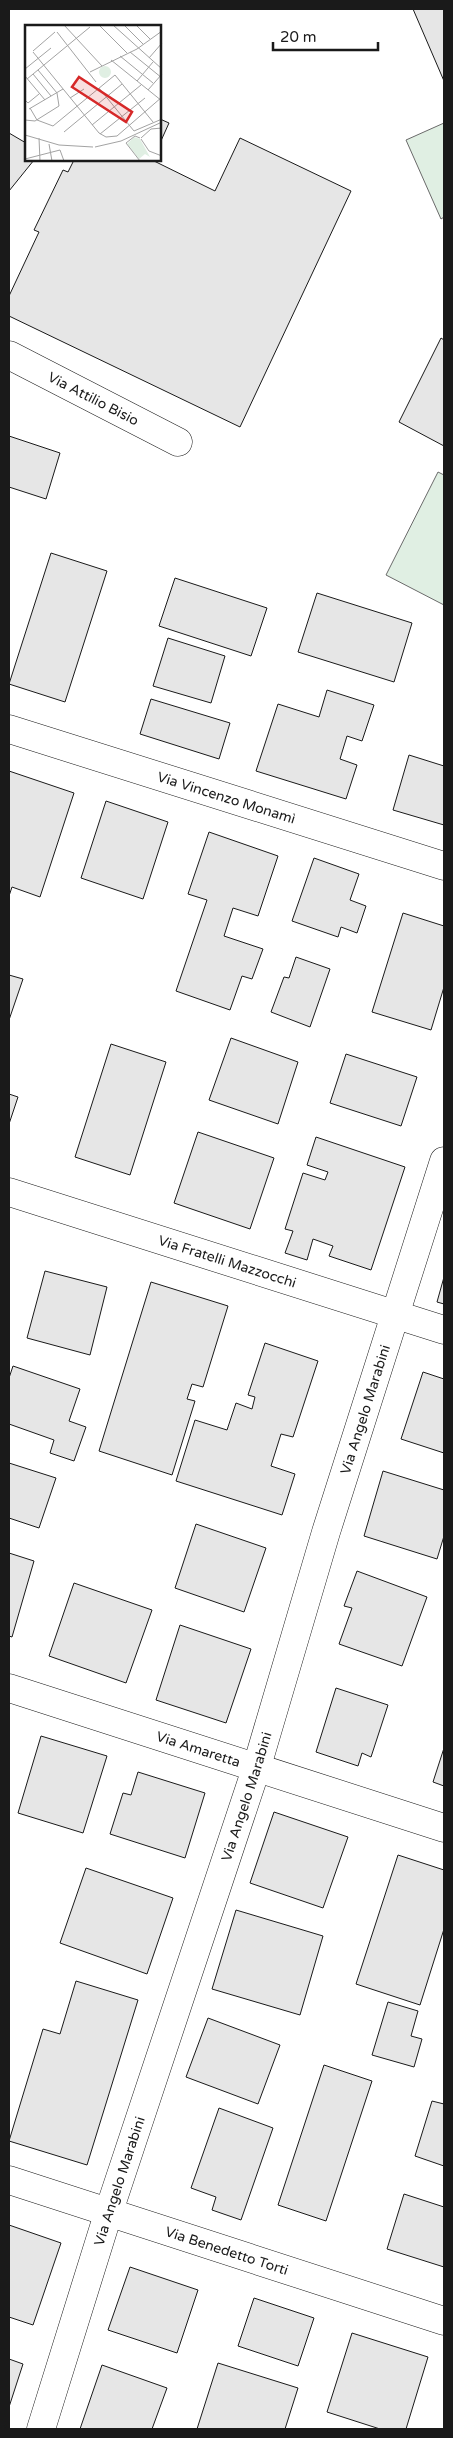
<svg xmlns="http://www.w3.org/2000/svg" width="453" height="2438" viewBox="0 0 453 2438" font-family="'Varela Round',sans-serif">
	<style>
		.green { fill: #e0efe3; stroke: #6a6a6a }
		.building { fill: #e6e6e6; stroke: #1a1a1a }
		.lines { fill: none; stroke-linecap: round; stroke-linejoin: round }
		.minor-casing { stroke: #1a1a1a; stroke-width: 29 }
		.minor { stroke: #fff; stroke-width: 28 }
		.labels { text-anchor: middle; stroke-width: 4; stroke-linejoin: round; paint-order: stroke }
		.street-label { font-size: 14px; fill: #1a1a1a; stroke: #fff }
		.inset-road { fill: none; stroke: #a3a3a3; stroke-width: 1 }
		.view { fill: #d62828; fill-opacity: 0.15; stroke: #d62828; stroke-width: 2.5 }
		.inset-edge { fill: none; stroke: #1a1a1a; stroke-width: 2.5 }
	</style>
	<rect width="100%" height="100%" fill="#fff"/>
	<path class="green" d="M444 123V217L441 219 406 140Z
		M438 472 444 475V605L386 575Z"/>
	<path class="building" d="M413 9H444V81Z
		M160 119 169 123 160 143Z
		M9 133 26 143V160H34L9 191Z
		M240 138 351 191 240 427 9 316V296L39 232 34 230 63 170 68 172 74 160H152L215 191Z
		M441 338 444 340V446L399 422Z
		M9 436 60 453 46 499 9 487Z
		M51 553 107 571 65 702 9 684Z
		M175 578 267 608 251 656 159 626Z
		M317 593 412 623 394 682 298 652Z
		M168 638 225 656 211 703 153 686Z
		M327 690 374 705 362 741 347 736 340 759 357 765 346 799 256 771 278 704 319 717Z
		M151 699 230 723 219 759 140 734Z
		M409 755 444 766V825L393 810Z
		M9 771 74 793 40 897 12 887 9 896Z
		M106 801 168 822 143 899 81 878Z
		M209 832 278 856 258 916 233 908 224 936 263 949 252 979 242 976 230 1010 176 991 207 900 188 894Z
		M314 858 359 874 350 900 366 906 357 933 341 927 338 937 292 921Z
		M403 913 444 926V987L431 1030 372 1012Z
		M296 957 330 969 310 1027 271 1012 284 977 289 978Z
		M9 975 23 979 9 1020Z
		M231 1038 298 1062 278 1124 209 1100Z
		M111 1044 166 1062 130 1175 75 1157Z
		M346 1054 417 1077 401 1126 330 1103Z
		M9 1094 18 1097 9 1124Z
		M198 1132 274 1158 250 1229 174 1203Z
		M316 1137 405 1167 371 1270 329 1256 333 1246 313 1239 307 1260 285 1253 293 1231 285 1229 303 1173 325 1180 328 1172 307 1165Z
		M45 1271 107 1287 90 1355 27 1338Z
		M444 1277V1304L437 1302Z
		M151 1282 228 1306 203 1387 192 1384 187 1399 195 1401 172 1475 99 1451Z
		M265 1343 318 1361 293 1437 281 1434 271 1466 295 1474 282 1515 176 1481 195 1420 227 1430 236 1403 252 1409 255 1397 248 1395Z
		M13 1366 80 1389 69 1421 86 1427 74 1461 50 1453 54 1440 9 1424V1378Z
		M423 1372 444 1379V1453L401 1439Z
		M9 1463 56 1478 39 1528 9 1518Z
		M383 1471 444 1490V1536L437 1559 364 1536Z
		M196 1524 266 1548 244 1612 175 1588Z
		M9 1553 34 1561 12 1637 9 1636Z
		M357 1571 427 1597 402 1666 339 1644 352 1608 344 1606Z
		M74 1583 152 1610 126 1683 49 1656Z
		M180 1625 251 1649 226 1723 156 1700Z
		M336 1688 388 1705 371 1757 362 1753 358 1766 316 1752Z
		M41 1736 107 1756 83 1833 18 1813Z
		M444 1748V1786L433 1782Z
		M138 1772 205 1793 185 1858 110 1834 123 1793 131 1795Z
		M274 1812 348 1837 323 1908 250 1883Z
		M398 1855 444 1870V1929L420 2005 356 1984Z
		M86 1868 173 1898 147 1974 60 1943Z
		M236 1910 323 1936 300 2015 212 1989Z
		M76 1981 138 2000 87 2165 9 2141 43 2029 60 2034Z
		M388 2002 418 2011 411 2036 422 2039 414 2067 372 2055Z
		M208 2018 280 2045 258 2104 186 2077Z
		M324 2065 372 2081 326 2221 278 2205Z
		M432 2101 444 2104V2166L415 2156Z
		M219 2108 273 2128 241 2220 212 2210 216 2197 191 2188Z
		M404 2194 444 2207V2267L387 2249Z
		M9 2225 61 2243 33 2325 9 2317Z
		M130 2267 198 2290 177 2353 108 2330Z
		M254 2298 314 2318 298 2366 238 2346Z
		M352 2333 428 2357 406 2429H380L327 2412Z
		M9 2359 23 2364 9 2407Z
		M218 2363 298 2388 285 2429H197Z
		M102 2365 167 2388 152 2429H80Z"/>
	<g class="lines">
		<defs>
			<g id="minor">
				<path id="s1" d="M9 355 178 442"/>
				<path id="s2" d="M9 729 444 866"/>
				<path id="s3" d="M9 1192 444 1330"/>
				<path id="s4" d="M9 1688 444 1828"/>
				<path id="s5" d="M9 2180 444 2321"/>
				<path id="s6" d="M41 2429 109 2211 257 1766 326 1532 444 1161"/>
			</g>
		</defs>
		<use href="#minor" class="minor-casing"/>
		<use href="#minor" class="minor"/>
	</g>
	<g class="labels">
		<g class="street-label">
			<text dy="5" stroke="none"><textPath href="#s1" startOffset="95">Via Attilio Bisio</textPath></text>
			<text dy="5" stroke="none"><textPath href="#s2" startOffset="228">Via Vincenzo Monamì</textPath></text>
			<text dy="5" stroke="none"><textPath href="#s3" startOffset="229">Via Fratelli Mazzocchi</textPath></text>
			<text dy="5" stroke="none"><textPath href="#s6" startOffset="1070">Via Angelo Marabini</textPath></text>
			<text dy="5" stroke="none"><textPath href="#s4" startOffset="199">Via Amaretta</textPath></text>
			<text dy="5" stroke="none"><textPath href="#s6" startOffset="665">Via Angelo Marabini</textPath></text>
			<text dy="5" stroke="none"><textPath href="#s6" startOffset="260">Via Angelo Marabini</textPath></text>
			<text dy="5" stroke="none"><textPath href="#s5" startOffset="229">Via Benedetto Torti</textPath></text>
		</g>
	</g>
	<g transform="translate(25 25)">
		<rect width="136" height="136" fill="#fff"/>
		<path d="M74 47a6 6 0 1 1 12 0a6 6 0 1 1-12 0ZM109 112 115 114 125 132 120 129 114 134 102 119Z" fill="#e0efe3"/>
		<path class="inset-road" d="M39 0 77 41M74 0 102 28M88 0 137 44M99 0 118 19M111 0 125 14M32 7 71 57M8 26 30 7M8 27 74 108 81 112 92 111 137 72M105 27 137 53M95 31 128 58M124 33 137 18M86 35 137 76M0 44 26 23M65 47 112 24 137 6M8 49 26 71M0 51 20 75M2 54 65 2M112 56 128 37M74 63 109 106 137 94M123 65 137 49M45 73 59 64M0 75 3 78 14 69M5 83 12 95 28 101 90 50 128 97M4 84 38 64M0 95 10 96 34 81 32 68 13 45M67 100 116 60M39 107 97 59M75 109 120 73M0 110 34 120 68 122M14 113 15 136M116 113 126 104 137 103M116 114 124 126 137 131M24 119 27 136M70 122 96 116 137 97M0 134 35 125 39 136M115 136 101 118 110 111 115 113"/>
		<path class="view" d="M54 52 107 87 101 97 47 62Z"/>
		<rect width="136" height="136" class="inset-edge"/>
	</g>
	<rect width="453" height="2438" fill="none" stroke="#1a1a1a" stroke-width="20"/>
	<path d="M273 42v8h105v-8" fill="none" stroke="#1a1a1a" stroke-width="2.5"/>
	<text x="280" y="42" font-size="15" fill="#1a1a1a" stroke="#ffffff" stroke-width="4" paint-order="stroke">20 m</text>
</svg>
